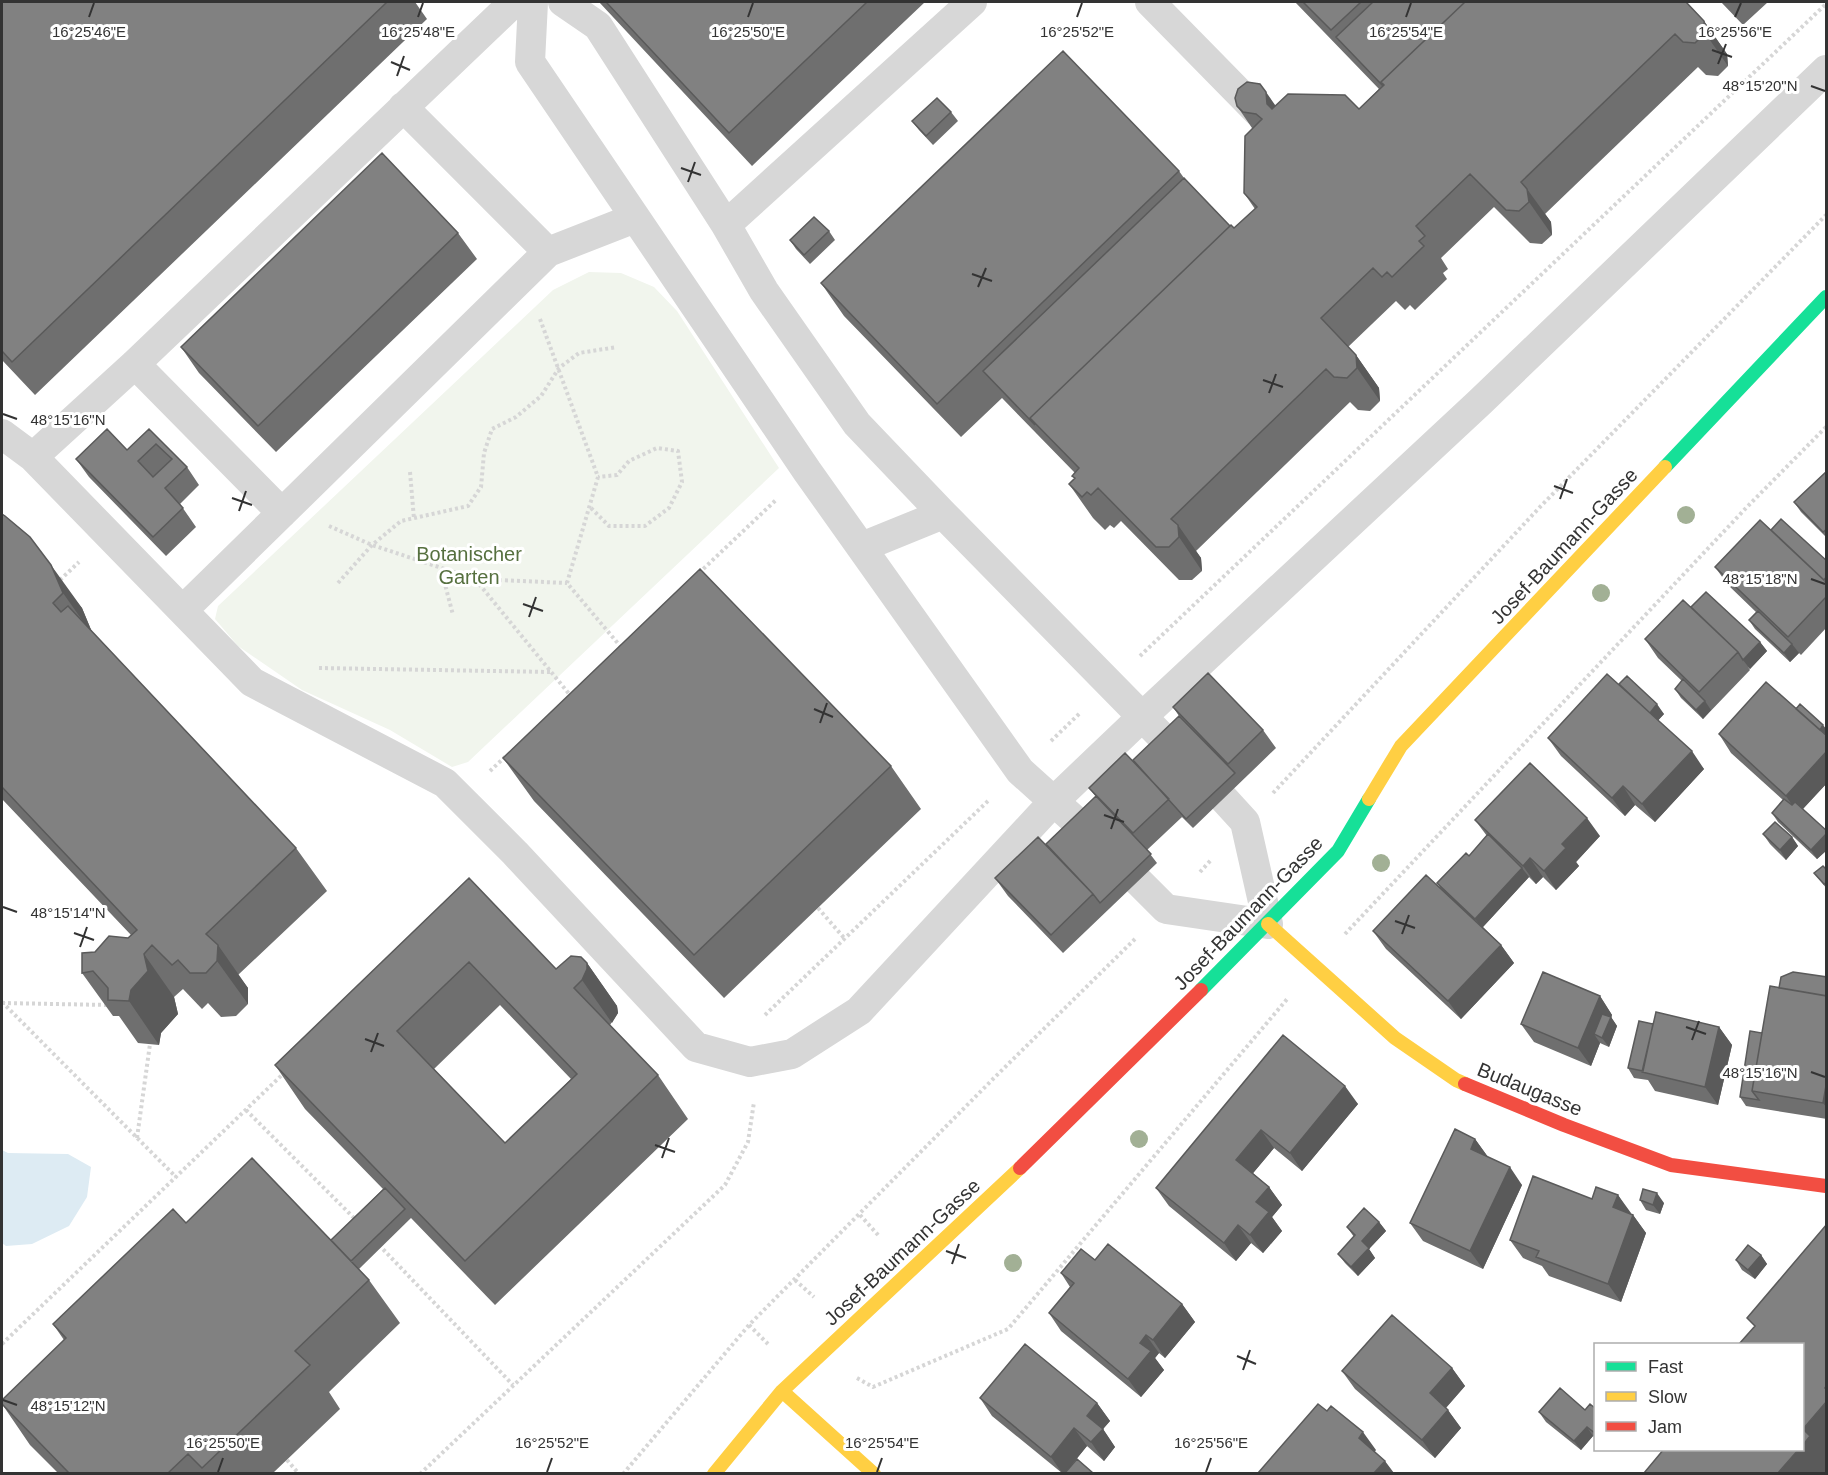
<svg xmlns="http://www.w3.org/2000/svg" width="1828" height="1475" viewBox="0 0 1828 1475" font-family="Helvetica,sans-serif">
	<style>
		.green { fill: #f1f5ed }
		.water { fill: #ddebf3 }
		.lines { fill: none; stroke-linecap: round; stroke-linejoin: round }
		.path { stroke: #d6d6d6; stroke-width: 4; stroke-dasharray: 3 3; stroke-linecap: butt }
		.lane { stroke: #d7d7d7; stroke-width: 30 }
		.fast { stroke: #16e098; stroke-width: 14 }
		.slow { stroke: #ffcf43; stroke-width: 14 }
		.jam { stroke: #f24e42; stroke-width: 14 }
		.tree { fill: #a2b095 }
		.wall { fill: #6f6f6f; fill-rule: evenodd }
		.shaded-wall { fill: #5a5a5a }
		.building { fill: #818181; stroke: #5a5a5a; stroke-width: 1.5; fill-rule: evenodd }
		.ticks { fill: none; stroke: #333; stroke-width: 2 }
		.labels { text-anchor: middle; stroke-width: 6; stroke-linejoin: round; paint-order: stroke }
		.street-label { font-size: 20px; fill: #333; stroke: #fff }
		.park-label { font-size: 20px; fill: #56703f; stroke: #fff }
		.ticks-label { font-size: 15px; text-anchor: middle; fill: #333; stroke: #fff; stroke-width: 6; stroke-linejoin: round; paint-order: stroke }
	</style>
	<rect width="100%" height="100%" fill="#fff"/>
	<path class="green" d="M589 272 621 273 654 287 677 311 779 468 468 762 452 767 390 730 302 690 238 646 215 619 218 606 553 290Z"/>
	<path class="water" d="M2 1150 8 1153 68 1154 91 1167 87 1197 69 1226 32 1244 6 1246 2 1243Z"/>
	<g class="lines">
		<path class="path" d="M540 319 598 477 567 583 621 647
			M410 472 414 519
			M591 508 609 526H645L669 508 682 482 678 451 657 448 629 461 617 475 598 477
			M329 526 372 545 475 579 570 695
			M441 569 453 615
			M699 573 777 499
			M475 579 567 583
			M60 580 79 562
			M338 583 372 545 401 521 468 506 481 487 484 453 492 429 516 417 541 396 559 368 579 353 617 347
			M1140 656 1826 4
			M319 668 551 672
			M1051 741 1080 713
			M490 771 507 755
			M1273 793 1539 508 1826 215
			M1200 872 1211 860
			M818 908 845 939
			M1345 934 1746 508 1826 427
			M2 1002 176 1177
			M2 1003 108 1005
			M765 1015 989 800
			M246 1110 356 1220
			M137 1138 150 1044
			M860 1215 879 1236
			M379 1245 513 1385
			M795 1280 814 1297
			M749 1325 768 1344
			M2 1344 284 1073
			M857 1378 873 1387 1008 1329 1288 998
			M287 1460 299 1474
			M420 1474 725 1185 748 1142 754 1102
			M623 1474 749 1325 995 1077 1136 938"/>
		<path class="lane" d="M533 2 530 62 807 471 1020 771 1081 826
			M563 2 598 26 726 225 764 291 857 424 943 514 1168 743
			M1150 2 1257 111
			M403 107 548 252
			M726 225 972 2
			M135 364 282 513
			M2 434 33 457 252 682 445 783 515 853 696 1047 750 1062 792 1054 859 1011 1054 801 1143 716 1480 402 1826 70
			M33 457 135 364 514 2
			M862 547 943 514
			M183 610 548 252 635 218
			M1138 881 1166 909 1268 924 1245 822 1224 799"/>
		<path class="fast" d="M1665 467 1826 297
			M1201 990 1338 851 1369 799"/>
		<path class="slow" d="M1369 799 1401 746 1665 467
			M1268 924 1395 1038 1456 1080 1465 1084
			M782 1391 874 1474
			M714 1474 782 1391 1020 1168"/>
		<path class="jam" d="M1465 1084 1564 1125 1671 1165 1826 1186
			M1020 1168 1201 990"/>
	</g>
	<g class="tree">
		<circle cx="1686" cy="515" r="9"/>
		<circle cx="1601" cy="593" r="9"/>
		<circle cx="1381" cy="863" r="9"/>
		<circle cx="1139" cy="1139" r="9"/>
		<circle cx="1013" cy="1263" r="9"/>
	</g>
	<path class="wall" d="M2 2H415L427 19 35 395 2 360Z
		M599 2H925L752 166Z
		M1295 2H1686L1704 21 1727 54 1728 66 1718 76 1706 75 1698 67 1545 214 1551 222 1552 235 1542 244 1530 243 1494 207 1441 258 1448 269 1443 273 1447 279 1415 310 1410 305 1405 310 1396 301 1348 347 1356 355 1379 388 1380 401 1370 411 1358 410 1350 402 1196 551 1201 558 1202 571 1192 580H1179L1121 521 1114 528 1110 525 1105 530 1093 518 1069 484 1075 479 1072 476 1075 473 1002 398 961 437 844 316 821 283 1179 171 1184 178 1230 226 1234 228 1255 209 1244 193 1252 128 1237 106H1276L1359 109 1379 89Z
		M1721 2H1768L1743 25Z
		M951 112 958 121 933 145 919 130 912 121Z
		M829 231 835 240 810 264 796 249 790 240Z
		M458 233 477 259 276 452 199 373 181 347Z
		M149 429 187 467 199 485 180 504 196 527 166 556 89 477 76 459 127 450Z
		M1827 471V538L1801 512 1794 502Z
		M2 514 82 608 92 632 296 848 327 891 238 975 248 988V1004L236 1016 221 1017 208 1003 202 1009 183 989 174 997 178 1014 161 1033 159 1045 138 1043 119 1016H113L82 973 95 952 128 938 131 935 2 799Z
		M1771 530 1827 561V627L1801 655 1799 653 1790 662 1755 629 1749 620 1756 612 1728 585 1715 567Z
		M1645 639 1760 642 1767 651 1750 669 1748 667 1750 670 1703 719 1681 698 1675 689 1682 681 1658 658Z
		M1619 684 1664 714 1658 720 1704 769 1655 822 1635 805 1625 816 1561 756 1548 738Z
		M1173 707 1263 730 1276 748 1193 828 1180 815 1182 817 1147 850 1157 863 1063 953 1008 896 995 878 1046 844 1096 797 1089 788 1133 760 1179 716Z
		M1796 709 1827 730V783L1803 809 1827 831V850L1817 859 1778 822 1772 813 1783 800 1731 753 1719 734Z
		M503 758 891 766 921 809 724 998 534 801Z
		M1475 820 1600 836 1576 862 1579 866 1556 890 1543 877 1536 884 1529 877 1483 927 1501 945 1514 963 1461 1019 1386 949 1373 931 1439 887 1469 856 1487 836Z
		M1763 834 1792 837 1798 846 1786 860 1770 844Z
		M1827 870V889L1814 873Z
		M469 878 556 969 587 963 617 1006 618 1013 610 1025 658 1075 688 1119 495 1305 411 1218 359 1269 369 1280 400 1323 329 1392 340 1409 273 1473H58L30 1445 2 1404V1400L64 1340 53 1324 186 1223 331 1240 383 1189 305 1109 275 1065ZM500 1005 571 1079 505 1143 434 1069Z
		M1827 977V1119L1746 1106 1740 1097 1762 1033 1779 988Z
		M1600 996 1612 1015 1611 1017 1617 1026 1609 1047 1600 1043 1591 1066 1534 1042 1521 1024Z
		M1653 1024 1719 1027 1732 1045 1718 1105 1655 1091 1648 1080 1634 1078 1628 1068Z
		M1283 1035 1358 1104 1302 1171 1274 1148 1253 1173 1269 1187 1282 1205 1272 1217 1282 1231 1263 1253 1251 1243 1236 1261 1169 1206 1156 1188Z
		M1475 1139 1488 1157 1522 1185 1483 1269 1423 1241 1410 1223Z
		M1618 1195 1630 1214 1633 1215 1646 1233 1621 1302 1549 1276 1542 1266 1523 1258 1510 1240 1592 1199Z
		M1640 1200 1664 1203 1660 1214 1646 1210Z
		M1379 1222 1386 1231 1369 1249 1375 1258 1358 1276 1345 1263 1338 1254 1354 1237 1347 1227Z
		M1761 1255 1767 1264 1755 1279 1742 1270 1736 1260Z
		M1095 1260 1182 1304 1195 1322 1165 1358 1159 1353 1155 1358 1164 1370 1141 1397 1061 1331 1049 1313 1070 1287 1061 1273Z
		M1452 1368 1465 1386 1446 1408 1461 1428 1435 1458 1355 1389 1342 1371Z
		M980 1398 1097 1403 1110 1421 1103 1429 1115 1447 1104 1461 1087 1446 1065 1473H1062L992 1416Z
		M1596 1409V1438L1593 1436 1581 1450 1546 1422 1539 1412Z"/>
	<path class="shaded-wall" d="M1704 21 1727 54 1728 66 1705 33Z
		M1266 92 1289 125 1267 104Z
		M1527 189 1551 222 1552 235 1529 202Z
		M1356 355 1379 388 1380 401 1357 368Z
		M1178 525 1201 558 1202 571 1179 537Z
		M51 565 82 608 94 637 63 593Z
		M1760 642 1767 651 1750 669 1743 660Z
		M1792 644 1799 653 1790 662 1784 653Z
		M1705 701 1711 710 1703 719 1696 710Z
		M1657 704 1664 714 1655 724 1648 714Z
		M1823 725 1827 730V739L1818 732Z
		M1692 751 1704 769 1655 822 1642 804Z
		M1827 751V783L1798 814 1786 796Z
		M1623 786 1635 805 1625 816 1612 798Z
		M1587 818 1600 836 1576 862 1579 866 1556 890 1544 871 1562 844Z
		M1827 833V850L1817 859 1811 850Z
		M1792 837 1798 846 1786 860 1780 850Z
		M1530 858 1543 877 1536 884 1523 866Z
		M1522 868 1529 877 1482 928 1475 919Z
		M218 945 248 988V1004L217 961Z
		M1501 945 1514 963 1461 1019 1448 1001Z
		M144 954 174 997 178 1014 161 1033 159 1045 129 1001 131 990Z
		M587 963 617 1006 618 1013 612 1023 582 980Z
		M1600 996 1612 1015 1611 1017 1617 1026 1609 1047 1602 1038 1594 1034 1600 1043 1591 1066 1578 1048Z
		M1719 1027 1732 1045 1718 1105 1705 1087Z
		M1827 1080V1108L1823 1103Z
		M1345 1086 1358 1104 1302 1171 1290 1153Z
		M1261 1130 1274 1148 1249 1178 1236 1160Z
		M1475 1139 1488 1157 1471 1149Z
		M1510 1167 1522 1185 1483 1269 1470 1251Z
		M1269 1187 1282 1205 1272 1217 1282 1231 1263 1253 1250 1235 1256 1202Z
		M1657 1193 1664 1203 1660 1214 1653 1205Z
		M1618 1195 1631 1213 1626 1225 1613 1207Z
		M1633 1215 1646 1233 1621 1302 1608 1284Z
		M1379 1222 1386 1231 1369 1249 1375 1258 1358 1276 1351 1267 1362 1241Z
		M1238 1225 1251 1243 1236 1261 1224 1243Z
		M1761 1255 1767 1264 1755 1279 1748 1270Z
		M1182 1304 1195 1322 1165 1358 1153 1340Z
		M1146 1335 1159 1353 1155 1358 1164 1370 1141 1397 1128 1379 1140 1343Z
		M1452 1368 1465 1386 1442 1412 1430 1393Z
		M1827 1401V1473H1778L1799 1449H1803V1429Z
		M1097 1403 1110 1421 1103 1429 1115 1447 1104 1461 1091 1442 1087 1416Z
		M1448 1410 1461 1428 1435 1458 1422 1440Z
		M1587 1427 1593 1436 1581 1450 1574 1441Z
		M1074 1428 1087 1446 1065 1473H1062L1051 1457Z
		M1363 1432 1376 1450 1372 1456 1359 1438Z
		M1385 1461 1394 1473H1374Z"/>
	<path class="building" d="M2 2H387L12 362 2 351Z
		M606 2H867L729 133Z
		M1303 2H1361L1331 30Z
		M1373 2H1465L1381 82 1383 86 1336 37Z
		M1465 2H1686L1704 21 1705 33 1695 43 1683 42 1675 34 1521 182 1527 189 1529 202 1519 211 1506 210 1470 174 1416 226 1425 236 1419 241 1424 246 1392 277 1387 272 1382 277 1373 268 1321 318 1356 355 1357 368 1347 378 1334 377 1326 369 1171 519 1178 525 1179 537 1169 547H1156L1098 488 1091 495 1087 492 1082 497 1069 484 1075 478 1072 476 1079 468 1030 418 1231 225 1234 228 1257 207 1244 193 1245 136 1262 119 1256 114 1243 112 1237 106 1235 98 1238 89 1247 82 1260 84 1266 92 1267 104 1272 109 1288 94 1345 95 1359 109 1384 85 1381 82Z
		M1063 51 1179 171 937 404 821 283Z
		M937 98 951 112 926 136 912 121Z
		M382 153 458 233 258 426 181 347Z
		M1184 178 1230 226 1030 418 1035 425 983 371Z
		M814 217 829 231 804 255 790 240Z
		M107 429 127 450 149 429 187 467 165 488 183 508 153 537 76 459ZM156 444 172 459 153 477 138 461Z
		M1827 471V529L1823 532 1794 502Z
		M2 514 5 516 30 537 51 565 63 593 53 603 61 612 68 606 296 848 206 934 218 945 217 961 206 973H190L178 960 172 965 152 945 144 954 148 971 131 990 129 1001 108 1000V988L93 971 82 973V953L95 952 109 936 128 938 137 930 2 787Z
		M1781 519 1827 561V576L1824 580 1771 530Z
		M1760 520 1827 583V596L1788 637 1715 567Z
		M700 569 891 766 694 955 503 758Z
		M1706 592 1760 642 1743 660 1738 652 1691 607Z
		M1683 600 1738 652 1699 692 1645 639Z
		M1758 611 1792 644 1784 653 1749 620Z
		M1208 673 1263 730 1228 764 1173 707Z
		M1607 674 1692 751 1642 804 1623 786 1612 798 1548 738Z
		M1627 676 1657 704 1650 713 1619 684Z
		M1683 679 1705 701 1696 710 1675 689Z
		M1766 682 1827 736V751L1786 796 1719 734Z
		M1800 704 1823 725 1820 730 1796 709Z
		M1179 716 1235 773 1186 819 1133 760Z
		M1125 753 1169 799 1133 833 1089 788Z
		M1530 763 1587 818 1562 844 1566 848 1544 871 1530 858 1523 866 1475 820Z
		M1096 796 1151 854 1100 903 1093 894 1046 844Z
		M1784 799 1792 805 1795 802 1827 831V833L1811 850 1772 813Z
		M1775 822 1792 837 1780 850 1763 834Z
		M1488 834 1522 868 1475 919 1437 883 1466 853 1469 856Z
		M1038 837 1093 894 1051 935 995 878Z
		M1823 866 1827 870V882L1824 884 1814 873Z
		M1426 875 1501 945 1448 1001 1373 931Z
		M469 878 556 969 571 956 581 957 587 963V969L582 980 574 988 658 1075 465 1261 275 1065ZM469 962 577 1074 505 1143 397 1031Z
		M1543 972 1600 996 1578 1048 1521 1024Z
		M1793 972 1827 977V996L1779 988 1781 977Z
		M1770 986 1827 996V1080L1823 1103 1752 1091Z
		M1656 1012 1719 1027 1705 1087 1642 1072Z
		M1602 1014 1611 1017 1602 1038 1594 1034Z
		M1639 1021 1653 1024 1643 1071 1628 1068Z
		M1750 1031 1762 1033 1752 1091 1759 1100 1740 1097Z
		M1283 1035 1345 1086 1290 1153 1261 1130 1236 1160 1269 1187 1256 1202 1269 1212 1250 1235 1238 1225 1224 1243 1156 1188Z
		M1455 1129 1475 1139 1471 1149 1510 1167 1470 1251 1410 1223Z
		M252 1158 369 1280 295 1351 310 1365 202 1468 188 1454 168 1473H69L2 1404V1400L66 1338 53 1324 173 1209 186 1223Z
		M1533 1176 1592 1199 1596 1187 1618 1195 1613 1207 1633 1215 1608 1284 1536 1257 1539 1251 1510 1240Z
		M385 1188 405 1209 351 1261 331 1240Z
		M1643 1189 1657 1193 1653 1205 1640 1200Z
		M1364 1208 1379 1222 1362 1241 1369 1248 1351 1267 1338 1254 1355 1235 1347 1227Z
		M1827 1224V1385L1825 1388 1827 1389V1401L1803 1429V1344H1739L1755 1326 1747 1318Z
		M1108 1244 1182 1304 1153 1340 1146 1335 1140 1343 1151 1351 1128 1379 1049 1313 1074 1283 1061 1273 1081 1249 1095 1260Z
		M1748 1245 1761 1255 1748 1270 1736 1260Z
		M1392 1315 1452 1368 1430 1393 1448 1410 1422 1440 1342 1371Z
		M1025 1344 1097 1403 1087 1416 1103 1429 1091 1442 1074 1428 1051 1457 980 1398Z
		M1560 1388 1585 1410 1590 1404 1596 1409V1434L1587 1427 1574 1441 1539 1412Z
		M1318 1404 1327 1411 1331 1406 1363 1432 1359 1438 1385 1461 1374 1473H1258Z
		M1803 1429 1810 1436 1803 1445Z
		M1664 1449H1799L1778 1473H1644Z
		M1077 1459 1093 1473H1065Z"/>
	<path class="ticks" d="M89 17 94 3M418 17 423 3M748 17 753 3M1077 17 1082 3M1406 17 1411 3M1735 17 1741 3M1712 50 1732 57M391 62 410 70M1718 64 1726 44M397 76 404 56M1811 86 1825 91M681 168 701 175M688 182 695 162M972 274 992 281M978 287 986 268M1263 380 1283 387M1269 393 1276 374M3 414 17 419M1554 486 1573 493M232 498 252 505M1560 499 1567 479M239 511 246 491M1811 579 1825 584M523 604 543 611M529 617 536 597M814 709 833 717M820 723 827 703M1104 815 1124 822M1111 829 1118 809M3 907 17 912M1395 921 1415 928M74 933 94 940M1402 934 1409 915M80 947 87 927M1686 1027 1706 1034M365 1039 384 1046M1692 1040 1699 1021M371 1052 378 1033M1811 1072 1825 1077M655 1145 675 1152M662 1158 669 1138M946 1251 966 1258M952 1264 959 1244M1237 1356 1256 1364M1243 1370 1250 1350M3 1400 17 1405M218 1472 223 1458M547 1472 552 1458M877 1472 882 1458M1206 1472 1211 1458"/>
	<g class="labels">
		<g class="street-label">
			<text transform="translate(1564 546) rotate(-47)" y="7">Josef-Baumann-Gasse</text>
			<text transform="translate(1248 913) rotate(-46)" y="7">Josef-Baumann-Gasse</text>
			<text transform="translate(1530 1089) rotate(22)" y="7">Budaugasse</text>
			<text transform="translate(902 1252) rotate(-43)" y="7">Josef-Baumann-Gasse</text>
		</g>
		<g class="park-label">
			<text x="469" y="561">Botanischer<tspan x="469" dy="23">Garten</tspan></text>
		</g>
	</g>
	<g class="ticks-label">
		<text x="418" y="37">16°25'48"E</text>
		<text x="1406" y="37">16°25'54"E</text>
		<text x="89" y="37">16°25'46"E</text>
		<text x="748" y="37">16°25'50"E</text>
		<text x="1077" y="37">16°25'52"E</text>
		<text x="1735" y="37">16°25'56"E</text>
		<text x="1760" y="91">48°15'20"N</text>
		<text x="68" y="425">48°15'16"N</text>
		<text x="1760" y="584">48°15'18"N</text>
		<text x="68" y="918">48°15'14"N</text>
		<text x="1760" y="1078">48°15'16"N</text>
		<text x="68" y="1411">48°15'12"N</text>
		<text x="223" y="1448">16°25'50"E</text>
		<text x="552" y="1448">16°25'52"E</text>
		<text x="882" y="1448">16°25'54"E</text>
		<text x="1211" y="1448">16°25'56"E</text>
	</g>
	<rect width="1828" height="1475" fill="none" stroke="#333333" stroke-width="6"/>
	<rect x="1594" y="1343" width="210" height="108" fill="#ffffff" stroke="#adadad" stroke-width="1.5"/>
	<rect x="1606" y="1362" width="30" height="9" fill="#16e098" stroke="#adadad" stroke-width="1.5"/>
	<text x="1648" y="1373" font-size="18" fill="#333333">Fast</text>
	<rect x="1606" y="1392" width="30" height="9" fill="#ffcf43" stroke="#adadad" stroke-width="1.5"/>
	<text x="1648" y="1403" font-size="18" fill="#333333">Slow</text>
	<rect x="1606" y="1422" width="30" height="9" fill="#f24e42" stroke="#adadad" stroke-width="1.5"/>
	<text x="1648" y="1433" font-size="18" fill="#333333">Jam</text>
</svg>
